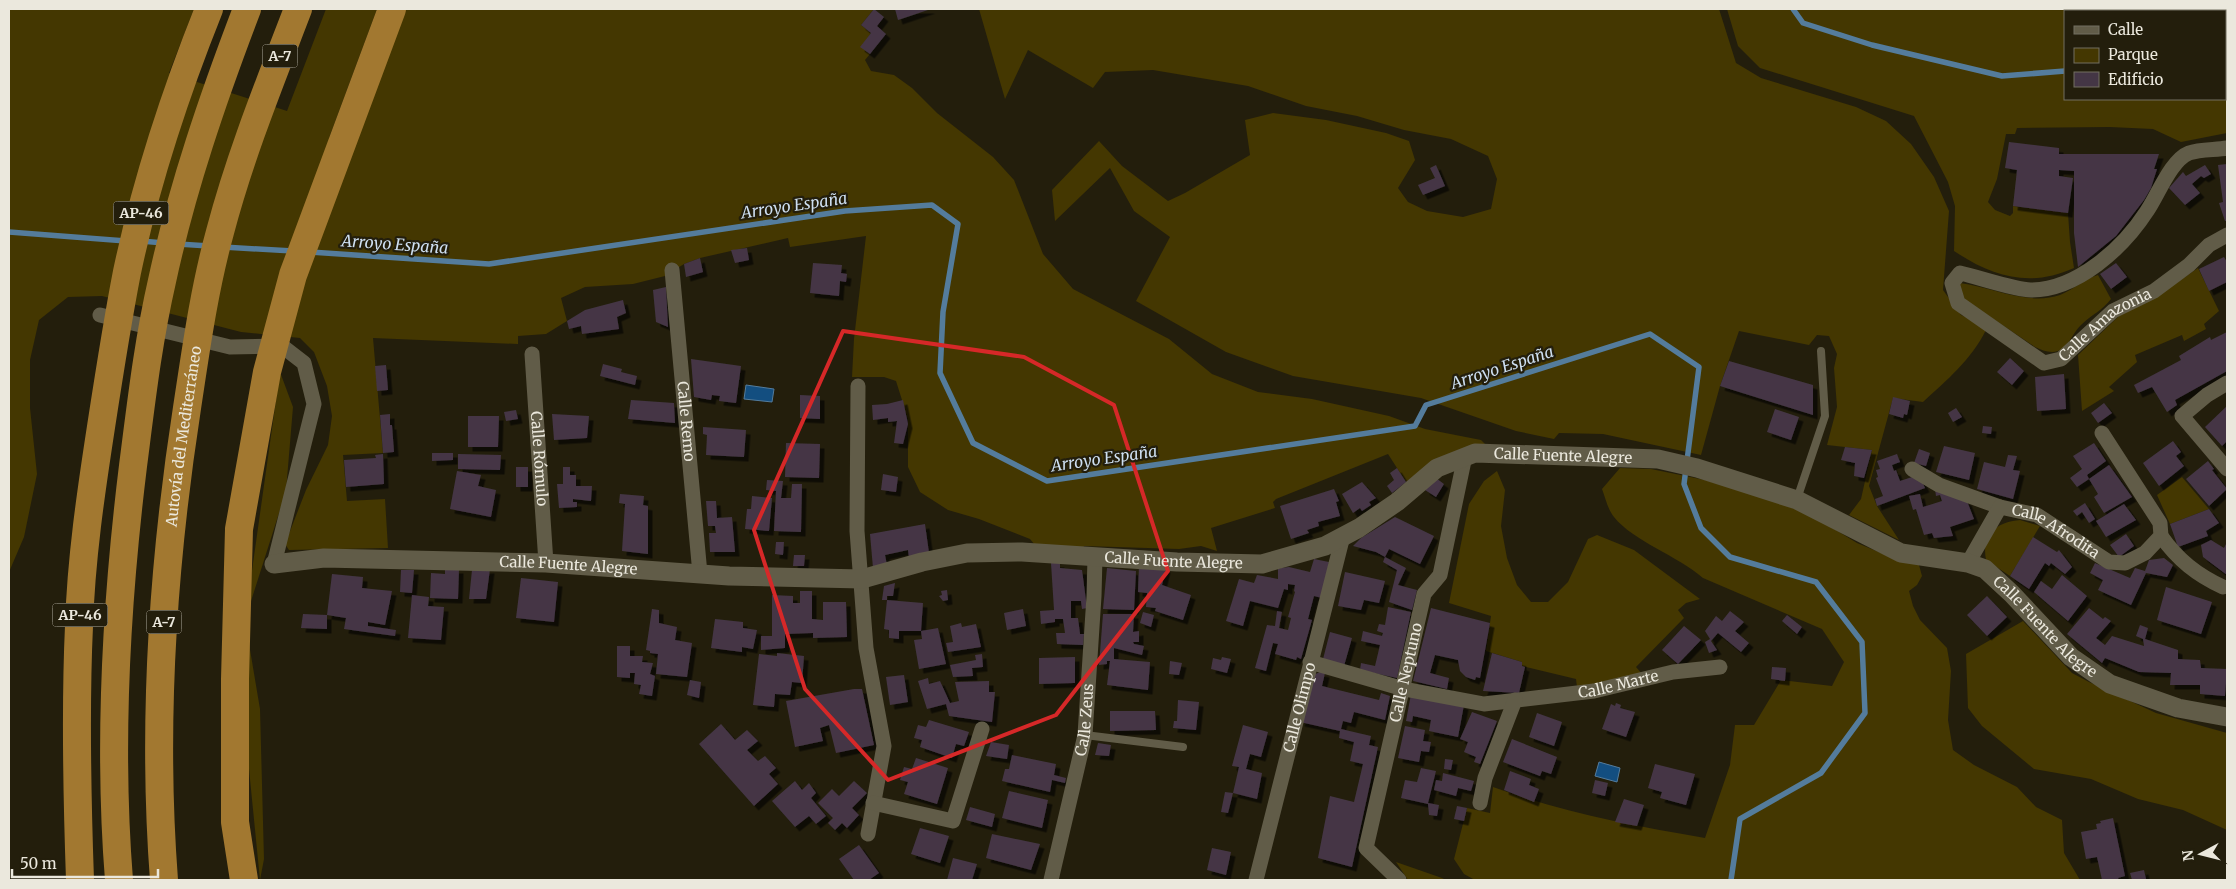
<svg xmlns="http://www.w3.org/2000/svg" width="2236" height="889" viewBox="0 0 2236 889" font-family="Merriweather,serif">
	<style>
		.green { fill: #443701; fill-rule: evenodd }
		.water { fill: #134e80; stroke: #547c9c }
		.lines { fill: none; stroke-linecap: round; stroke-linejoin: round }
		.stream { stroke: #547c9c; stroke-width: 5.5 }
		.building { fill: #443645; filter: url(#shadow) }
		.service { stroke: #615c48; stroke-width: 8 }
		.minor { stroke: #615c48; stroke-width: 15 }
		.tertiary { stroke: #615c48; stroke-width: 19 }
		.motorway { stroke: #a27830; stroke-width: 28 }
		.marked { fill: none; stroke: #d62828; stroke-width: 4; stroke-linejoin: round }
		.labels { text-anchor: middle; stroke-width: 4.5; stroke-linejoin: round; paint-order: stroke }
		.shield { fill: #231e0c; stroke: #afab9e; stroke-width: 1 }
		.shield-label { font-size: 14px; font-weight: bold; fill: #ebe8dd }
		.street-label { font-size: 15px; fill: #ebe8dd; stroke: #231e0c }
		.water-label { font-size: 16px; font-style: italic; fill: #cedff1; stroke: #231e0c }
	</style>
	<defs>
		<filter id="shadow"><feDropShadow dx="4.5" dy="4.5" stdDeviation="0" flood-color="#0009"/></filter>
	</defs>
	<rect width="100%" height="100%" fill="#231e0c"/>
	<path class="green" d="M9 9H194L169 73 287 111 326 9H377L329 138 354 148 406 9H874L861 25 871 33 861 47 870 54 865 60 871 71 894 75 912 88 937 113 993 157 1014 180 1043 254 1073 289 1169 339 1212 374 1258 392 1312 399 1389 416 1425 429 1481 440 1485 444 1438 458 1406 482 1388 454 1276 499 1273 502 1275 508 1211 528 1217 551 1201 546 1179 549 1084 546 1083 549 1035 545 1030 539 979 519 948 510 920 492 908 467V419L896 381 884 377H852L854 339 866 236 790 247 788 238 700 258 684 264 665 276 633 284 585 287 561 298 567 321 546 334 518 336V344L373 338 383 453 343 455 347 501 385 499 388 548 289 550 285 544 306 490 328 445 332 416 327 386 314 352 300 338 241 332 102 296 68 297 39 320 30 360V408L37 474 24 537 9 572Z
		M979 9H1719L1736 63 1761 78 1856 107 1886 121 1911 144 1934 177 1949 211 1943 290 1961 315 1977 322 1986 330C1972 359 1946 381 1923 402L1893 398 1869 486 1877 506 1899 540 1849 515 1861 499 1872 450 1827 445 1837 407 1834 368 1837 354 1829 336 1817 335 1809 345 1739 331 1720 386 1701 455 1603 434 1559 433 1554 439 1516 431 1421 398 1293 376 1226 352 1136 301 1170 237 1134 211 1110 168 1055 221 1052 190 1099 141 1122 166 1168 201 1185 193 1250 155 1245 120 1273 113 1326 120 1386 133 1409 141 1415 160 1398 188 1408 202 1427 211 1463 217 1491 209 1497 179 1488 156 1451 139 1404 130 1357 116 1306 106 1248 86 1153 70 1105 72 1093 88 1028 50 1005 99Z
		M1727 9H2227V133L2181 142 2153 129 2110 127 2017 128 2015 134H2006L1997 179 1988 202 1995 210 2010 216 2013 213V206L2068 213 2070 242 2074 268C2030 288 1993 277 1954 251L1955 206 1948 182 1914 116 1760 68 1738 46ZM2065 11H2225V99H2065Z
		M2198 268 2219 311 2204 324 2206 329 2184 341 2182 335 2135 355 2137 362 2109 387 2114 391 2082 411 2078 355 2121 314 2159 295Z
		M2098 275 2111 299C2103 310 2091 315 2081 325 2073 332 2069 347 2058 351 2050 354 2042 350 2035 347L1965 300 1960 293V283C1992 287 2028 306 2060 295 2073 290 2084 279 2098 275Z
		M280 372 293 407 286 491 245 620 260 709 264 859 260 880 246 739 245 620Z
		M1620 468 1651 469 1705 480 1774 501 1813 516 1857 543 1898 560 1919 565 1922 576 1917 585 1909 591 1913 606 1920 620 1947 648 1951 671 1948 720 1953 750 1974 765 2017 787 2036 807 2062 820 2064 853 2080 880H1475L1464 874 1454 859 1467 808 1490 813 1493 787C1565 813 1630 825 1705 838L1730 765 1735 725H1754L1781 680 1832 686 1844 662 1822 629 1703 578C1678 556 1633 541 1614 517 1608 510 1605 497 1602 489Z
		M1497 471 1505 490 1501 526 1507 558 1517 585 1531 602H1548L1568 582 1588 539 1597 535 1634 550 1700 599 1686 603 1678 610 1684 618 1636 667 1643 675 1577 687 1576 679 1522 666V662L1486 651 1491 616 1449 603 1469 504 1484 481Z
		M2182 477 2209 509 2170 524 2157 495Z
		M2020 520 2040 526 2010 576 1986 560C1981 534 1997 522 2020 520Z
		M2023 621 2072 673 2089 682 2156 713 2227 733V830L2183 810 2138 799 2091 779 2034 769 1982 726 1968 708 1966 654Z
		M1396 862 1442 878 1446 880H1408Z"/>
	<path class="water" d="M746 385 774 389 772 402 744 399Z
		M1599 762 1620 768 1617 782 1595 776Z"/>
	<g class="lines">
		<path class="stream" d="M1793 9 1803 23 1872 45 2002 76 2065 71
			M2202 11 2205 9
			M9 232 126 241
			M141 241 164 243
			M178 244 209 246
			M223 247 293 251
			M310 252 489 264 845 211 932 205 958 224 943 312 940 373 973 443 1047 481 1415 426 1426 405 1650 334 1699 367 1684 484 1701 528 1730 557 1816 582 1862 642 1865 713 1821 773 1740 819 1731 880"/>
	</g>
	<path class="building" d="M874 9 884 17 877 26 886 34 870 54 860 47 871 33 861 25Z
		M895 9H931L898 20Z
		M2009 142 2059 148V154H2159L2154 169H2157L2151 188 2144 200 2116 236 2078 267 2074 233V171L2059 170V176L2073 178 2068 213 2013 206 2017 170 2005 168Z
		M2227 164V221H2225L2219 203 2223 202 2218 165Z
		M1436 165 1445 186 1423 195 1418 185 1435 178 1430 168Z
		M2205 165 2211 174 2204 178 2201 176 2192 184 2200 193 2185 205 2169 188 2183 172 2186 176Z
		M747 248 749 260 735 263 731 250Z
		M2224 257 2227 262V282L2209 291 2199 269Z
		M700 258 703 272 686 277 684 264Z
		M813 263 842 265 841 273 847 274 846 282 840 281 839 296 810 293Z
		M2116 263 2127 277 2111 289 2100 274Z
		M666 287 668 327 656 322 653 290Z
		M623 300 626 313 617 317 619 329 582 334 581 326 569 329 567 321 585 310Z
		M2227 332V371L2175 400 2177 405 2167 412 2152 387 2138 393 2134 385 2181 360 2179 356 2210 337 2211 340Z
		M2010 358 2024 371 2012 385 1997 372Z
		M691 359 741 366 736 403 719 401 720 396 712 395 711 400 694 397Z
		M1729 361 1813 385V415L1720 386Z
		M603 364 622 369 621 372 637 376 635 385 600 376Z
		M386 365 388 390 377 391 375 366Z
		M2064 374 2066 409 2037 411 2035 377Z
		M800 395 820 396V419L800 418Z
		M1893 397 1910 401 1907 415 1904 414 1903 418 1889 414Z
		M631 400 674 403 675 423 628 419Z
		M903 400 908 424 903 444 894 443 897 421 888 422V418L873 420 872 405 887 404Z
		M2104 403 2112 413 2098 423 2091 413Z
		M2227 406V441L2222 446 2205 427Z
		M1956 408 1962 417 1953 422 1948 413Z
		M1775 409 1799 417 1791 440 1767 432Z
		M516 410 518 419 506 421 504 412Z
		M390 414V425H392L394 452 383 453 380 415Z
		M552 414 589 416 587 438 554 440Z
		M468 416H499L498 447H468Z
		M1983 426 1992 427 1991 434 1982 433Z
		M703 427 746 430 744 457 706 455 707 435 703 434Z
		M2173 441 2181 452 2176 456 2184 466 2159 486 2143 463Z
		M786 443 820 444 819 478 785 477Z
		M2094 443 2106 461 2087 475 2089 479 2077 487 2070 478 2082 469 2073 456Z
		M1944 446 1975 453 1969 480 1936 472Z
		M1845 447 1872 450 1864 478 1854 476 1855 463 1841 460Z
		M1919 449 1930 453 1926 466 1914 463Z
		M432 453H453V460L432 461Z
		M383 454 384 484 346 487 344 460 376 458 375 455Z
		M458 454 501 455 500 470 458 469Z
		M1897 454 1900 462 1892 465 1894 471 1896 470 1900 481 1915 476 1920 477 1925 488 1877 506 1875 499 1883 496 1876 478 1878 477 1876 470 1880 469 1877 461Z
		M2008 455 2017 456 2013 470 2020 471 2013 499 1977 489 1984 462 2005 467Z
		M2208 461 2214 469 2212 470 2227 489 2209 506 2186 479Z
		M2109 465 2132 497 2104 513 2094 497 2098 494 2089 479Z
		M516 467H528V487H516Z
		M563 467H570V475H576V486H592L591 501 573 499V502H577V507L559 508 557 484H563Z
		M1397 468 1406 482 1392 493 1387 486 1394 480 1390 473Z
		M457 471 481 475 478 486 496 490 491 517 450 509Z
		M883 474 898 477 896 492 881 490Z
		M1436 478 1444 484 1436 497 1425 490Z
		M767 480 783 481 781 498H791L792 484H802L801 532 774 531 776 491 766 490Z
		M1362 482 1376 498 1369 502 1371 505 1362 511 1360 508 1353 513 1342 494Z
		M1334 489 1339 501 1336 502 1340 516 1318 522 1319 526 1307 530 1309 533 1291 539 1280 506Z
		M1935 489 1967 501 1974 519 1950 527 1953 536 1934 538 1932 533 1924 535 1916 509 1913 510 1909 496 1920 494 1923 507 1942 501 1940 495 1936 496Z
		M620 494 644 496 643 505 648 506V554L622 551 625 504 619 503Z
		M752 496 772 498 769 531 745 529 747 509H751Z
		M706 501H716L717 518 732 517 735 552H710L709 533H716L715 526H708Z
		M2085 503 2095 519 2089 523 2082 512 2077 516 2073 511Z
		M2124 504 2136 520 2106 537 2096 521Z
		M2209 509 2219 523 2206 531 2208 536 2178 547 2170 524Z
		M1395 517 1434 536 1420 564 1389 549 1385 557 1376 552 1353 546 1361 538Z
		M925 524 929 553 909 558 908 550 885 555 887 565 873 568 870 534Z
		M2126 534 2134 546 2119 557 2110 545Z
		M2033 537 2057 552 2059 550 2072 567 2065 574 2051 563 2049 566 2045 563 2029 589 2010 576Z
		M2211 540 2224 548 2227 542V575L2203 557 2201 545Z
		M776 542H784L783 555 775 554Z
		M794 555H805L804 566H793Z
		M1385 557 1406 568 1398 585 1417 590 1412 610 1389 602 1397 570 1383 562Z
		M2164 558 2173 565 2167 577 2146 573 2131 605 2098 590 2103 580 2090 573 2095 563 2130 578 2135 568 2145 571 2149 560Z
		M1314 559 1329 562 1322 598 1314 596 1308 619 1312 620 1301 659 1297 657 1296 660 1275 654 1278 644 1273 643 1266 671 1255 668 1267 625 1275 626 1277 611 1282 612 1279 628 1288 630 1291 618 1288 617 1295 592 1294 591 1295 585 1288 584V590L1284 589 1278 608 1250 601 1243 626 1226 621 1239 579 1254 583 1257 575 1278 579V569L1281 568 1289 567 1310 572Z
		M1051 563H1060V568L1082 570 1087 608 1082 609 1081 601H1071V618H1078L1080 634H1084L1083 645 1057 644 1056 633H1065L1063 619H1055V622L1041 624 1040 611 1054 610Z
		M1139 565 1166 568 1162 585 1191 595 1183 620 1155 611 1156 608 1146 607 1147 593 1138 592Z
		M1107 568 1136 571 1134 610 1103 609Z
		M445 569H459L458 599 430 598 431 573 445 574Z
		M490 569 486 599H469L472 570Z
		M401 570H414L412 593 400 592Z
		M1345 572 1385 581 1379 603 1364 600 1361 610 1338 606Z
		M332 574 363 577 362 588 392 591 385 625 368 622V626L396 630 395 636 344 629 346 618 327 615Z
		M2062 575 2087 596 2068 621 2034 592 2041 581 2052 589Z
		M521 578 558 582 554 622 516 618Z
		M895 583 893 596H887V600H882L884 586Z
		M2166 587 2212 602 2201 634 2157 620Z
		M947 590 948 600 943 601 939 596 942 595 941 591Z
		M800 591H812V619L823 620V602H846L847 637 813 638V633L785 634V648L761 650V636H772V595L793 596V603H800Z
		M412 595 429 597 428 606 444 607 441 640 408 638Z
		M1987 596 2007 617 1987 636 1967 615Z
		M887 600 923 603 921 631H899V639L889 638V630L884 629Z
		M1388 607 1411 612 1397 678 1360 670 1361 663 1375 666 1380 645 1361 641 1363 631 1382 636 1383 633 1377 631 1379 624 1385 625Z
		M1431 608 1490 623 1480 678 1476 677 1475 680 1466 677 1460 671 1458 660 1435 655 1430 673 1449 678 1447 689 1413 681Z
		M2089 608 2103 619 2105 617 2111 621 2096 638 2105 645 2112 636 2144 646 2143 639 2136 636 2140 625 2148 628 2145 639 2178 650V659L2200 660 2201 668 2227 669 2225 696 2200 694V685H2170L2171 673 2139 672 2105 658 2102 663 2067 634Z
		M652 609 659 610V623L677 627 675 640 692 643 687 677 656 674 658 654 650 653V651L646 650Z
		M1023 609 1026 626 1007 630 1004 613Z
		M1730 611 1744 622 1735 631 1749 643 1741 652 1718 633 1711 641 1717 650 1709 653 1705 642 1710 639 1705 631 1716 616 1722 621Z
		M1143 612 1154 615 1151 627 1140 623Z
		M303 614 327 615V629L301 628Z
		M1103 614H1134L1133 632 1139 631V642H1133L1134 644 1144 646 1142 655 1114 648V659L1150 662 1148 690 1107 685 1110 661H1107V664L1099 665Z
		M1787 615 1802 627 1797 634 1782 621Z
		M715 619 743 622V628L757 630 753 649 742 647V652L711 648Z
		M961 623 962 627 976 624 981 647 948 652 946 643 953 642 950 626Z
		M1684 626 1701 640 1678 664 1662 650Z
		M938 628 946 664 919 669 914 640 922 639 921 631Z
		M1330 632 1352 638 1344 666 1323 659Z
		M617 646H630V656H643L642 662 653 663 650 674 655 676 652 696 639 694 641 685 634 684 635 673H630V678L617 677Z
		M777 653 804 656 802 683 792 682 790 695 775 694 774 707 753 705 759 654 777 656Z
		M1492 653 1522 662V666L1525 667 1519 693 1483 691Z
		M982 654 983 667 972 668 973 676 953 677 950 665 976 660 975 655Z
		M1075 657V683L1039 684V658Z
		M1222 657 1231 659 1227 673 1211 669 1213 658 1221 660Z
		M1170 661 1182 663 1179 675 1169 674Z
		M1772 667 1786 668 1785 681 1771 679Z
		M1320 672 1325 673 1322 686 1379 700 1381 693 1390 696 1385 720 1354 712 1351 723 1343 721 1341 729 1371 736 1369 745 1378 747 1352 867 1318 858 1330 796 1354 802 1363 764 1350 761 1354 742 1339 738 1340 731 1300 722 1313 675Z
		M904 675 908 702 890 705 886 677Z
		M928 678 929 684 940 681 950 703 959 701 955 682 989 681V692H995L992 722 949 716 946 704 927 709 918 681Z
		M690 680 701 682 699 698 687 695Z
		M854 689H862L874 745 836 753 829 725 820 728 823 741 795 747 786 701Z
		M1411 694 1464 705 1458 737 1429 731 1431 720 1413 716 1412 722 1406 721Z
		M1178 700 1199 702 1196 730 1173 728 1174 721H1177Z
		M1616 703 1621 705 1620 708 1635 712 1626 737 1602 729 1611 704 1615 706Z
		M1110 711H1155L1156 730 1110 731Z
		M1472 712 1497 721 1480 764 1474 762 1476 757 1464 752 1468 742 1460 739Z
		M1537 713 1562 722 1554 746 1529 737Z
		M929 720 969 732 964 746 956 744 952 758 920 747 922 740 914 738 918 725 926 727Z
		M721 724 735 740 747 730 758 741 747 750 758 761 765 756 776 768 769 774 778 784 754 806 699 744Z
		M1243 725 1268 732 1261 757 1250 754 1246 769 1262 773 1257 799 1233 793 1239 767 1232 766Z
		M1405 726 1425 730 1423 741 1431 742 1429 752 1421 751 1419 762 1398 758Z
		M1512 739 1557 757 1551 774 1542 771 1540 776 1503 762Z
		M991 742 1009 745 1007 759 986 756Z
		M1098 743 1111 745 1109 756 1095 755Z
		M1012 755 1056 764 1054 775 1066 778 1065 783 1052 780 1050 792 1002 781 1005 769H1009Z
		M916 758 948 768 937 804 904 794 908 782 900 780 904 767 912 769Z
		M1445 759 1453 760 1451 770 1444 769Z
		M1655 764 1695 774 1686 805 1660 798 1662 792 1648 788Z
		M1421 768 1436 771 1428 803 1439 805 1437 816 1429 815 1428 804 1401 798 1405 780 1417 782Z
		M1510 771 1531 779 1529 785 1539 789 1534 802 1504 790Z
		M1443 773 1474 781 1471 791 1458 788 1456 796 1434 790 1436 780 1442 781Z
		M1595 780 1608 783 1605 796 1592 793Z
		M795 781 802 790 809 783 816 793 811 798 826 816 816 824 809 816 795 827 772 801Z
		M854 781 867 793 852 808 859 815 847 828 842 823 835 830 828 823 833 818 818 803 832 789 839 796Z
		M1009 791 1048 800 1042 828 1002 818Z
		M1225 792 1233 793 1228 813 1221 812Z
		M1624 799 1644 805 1637 826 1615 822Z
		M1457 806 1467 808 1464 821 1454 819Z
		M970 807 995 814 992 827 966 820Z
		M2113 818 2125 876 2118 878 2119 880H2102L2097 857 2086 859 2081 832 2097 829 2096 824 2101 823 2100 821Z
		M920 828 949 836 940 863 911 854Z
		M992 834 1040 844 1031 870 986 858Z
		M859 845 879 873 869 880H854L839 859Z
		M1212 848 1231 852 1226 875 1207 870Z
		M953 858 977 864 972 880H947Z
		M2144 870 2146 879 2132 880 2130 873Z"/>
	<g class="lines">
		<path class="service" d="M1797 499 1825 416 1821 351
			M1085 735 1183 747"/>
		<g class="minor">
			<path id="s1" d="M2227 148C2216 150 2200 149 2189 153 2171 160 2158 195 2147 211 2123 248 2077 290 2031 290 2015 290 1978 277 1960 273L1952 283 1958 303 2044 363 2061 359 2113 311 2154 291 2189 265 2209 245 2227 235"/>
			<path id="s2" d="M672 270 700 574"/>
			<path d="M100 315 230 347 282 346 304 363 314 404 274 564"/>
			<path id="s3" d="M532 354 546 563"/>
			<path d="M2227 383 2207 395 2182 416 2227 469"/>
			<path d="M858 386 857 531 866 648 884 746 868 834"/>
			<path d="M1912 469 1939 485 2000 507"/>
			<path d="M2161 536C2178 560 2197 575 2223 587"/>
			<path id="s4" d="M1968 563 2000 507 2037 515 2109 562 2125 563 2145 553 2161 536 2160 523 2102 433"/>
			<path id="s5" d="M1310 662 1404 689 1484 704 1594 691 1673 672 1720 667"/>
			<path d="M873 803 953 821 982 729"/>
			<path d="M1480 803 1485 778 1515 700"/>
			<path id="s6" d="M1051 880 1085 735 1094 596 1095 557"/>
			<path id="s7" d="M1256 880 1343 536"/>
			<path id="s8" d="M1399 880 1366 848 1424 594 1440 575 1465 456"/>
		</g>
		<path class="tertiary" id="s9" d="M274 564 324 558 546 563 729 576 862 579 922 562 967 553 1022 552 1177 562 1262 564 1325 546 1359 528 1397 502 1437 468 1475 453 1658 459 1697 468 1797 500 1901 553 1968 563 1985 569 2012 594 2071 657 2110 684 2178 708 2227 717"/>
		<g class="motorway">
			<path d="M80 880C77 795 75 711 79 626 81 559 91 492 101 427 109 375 117 323 127 272 146 182 175 94 209 9"/>
			<path d="M119 880C108 742 116 604 133 466 141 404 148 342 162 281 182 188 213 98 247 9"/>
			<path id="s10" d="M164 880C152 723 163 563 187 408 196 349 204 290 220 232 240 156 270 82 298 9"/>
			<path d="M244 880 235 822V679L239 529 267 372 293 275 392 9"/>
		</g>
	</g>
	<path class="marked" d="M843 331 1024 357 1114 405 1168 571 1056 715 888 780 805 689 754 530Z"/>
	<g class="labels">
		<g class="shield">
			<rect x="262.5" y="44.5" width="35" height="23" rx="4"/>
			<rect x="113.5" y="201.5" width="55" height="23" rx="4"/>
			<rect x="52.5" y="603.5" width="55" height="23" rx="4"/>
			<rect x="146.5" y="610.5" width="35" height="23" rx="4"/>
		</g>
		<g class="shield-label">
			<text x="280" y="61">A-7</text>
			<text x="141" y="218">AP-46</text>
			<text x="80" y="620">AP-46</text>
			<text x="164" y="627">A-7</text>
		</g>
		<g class="street-label">
			<text dy="5" stroke="none"><textPath href="#s1" startOffset="542">Calle Amazonia</textPath></text>
			<text dy="5" stroke="none"><textPath href="#s2" startOffset="152">Calle Remo</textPath></text>
			<text dy="5" stroke="none"><textPath href="#s10" startOffset="445">Autovía del Mediterráneo</textPath></text>
			<text dy="5" stroke="none"><textPath href="#s9" startOffset="1324">Calle Fuente Alegre</textPath></text>
			<text dy="5" stroke="none"><textPath href="#s3" startOffset="105">Calle Rómulo</textPath></text>
			<text dy="5" stroke="none"><textPath href="#s4" startOffset="126">Calle Afrodita</textPath></text>
			<text dy="5" stroke="none"><textPath href="#s9" startOffset="904">Calle Fuente Alegre</textPath></text>
			<text dy="5" stroke="none"><textPath href="#s9" startOffset="295">Calle Fuente Alegre</textPath></text>
			<text dy="5" stroke="none"><textPath href="#s9" startOffset="1850">Calle Fuente Alegre</textPath></text>
			<text dy="5" stroke="none"><textPath href="#s8" startOffset="226">Calle Neptuno</textPath></text>
			<text dy="5" stroke="none"><textPath href="#s5" startOffset="315">Calle Marte</textPath></text>
			<text dy="5" stroke="none"><textPath href="#s7" startOffset="178">Calle Olimpo</textPath></text>
			<text dy="5" stroke="none"><textPath href="#s6" startOffset="164">Calle Zeus</textPath></text>
		</g>
		<g class="water-label">
			<text transform="translate(794 205) rotate(-8)" y="6">Arroyo España</text>
			<text transform="translate(395 244) rotate(4)" y="6">Arroyo España</text>
			<text transform="translate(1502 367) rotate(-18)" y="6">Arroyo España</text>
			<text transform="translate(1104 458) rotate(-8)" y="6">Arroyo España</text>
		</g>
	</g>
	<rect width="2236" height="889" fill="none" stroke="#ebe8dd" stroke-width="20"/>
	<rect x="2064" y="10" width="162" height="90" fill="#231e0c" stroke="#736f60"/>
	<rect x="2074" y="26" width="25" height="8" fill="#615c48" stroke="#736f60"/>
	<text x="2108" y="35" font-size="15" fill="#ebe8dd">Calle</text>
	<rect x="2074" y="48" width="25" height="15" fill="#443701" stroke="#736f60"/>
	<text x="2108" y="60" font-size="15" fill="#ebe8dd">Parque</text>
	<rect x="2074" y="72" width="25" height="15" fill="#443645" stroke="#736f60"/>
	<text x="2108" y="85" font-size="15" fill="#ebe8dd">Edificio</text>
	<g transform="translate(2201 854) rotate(263)" stroke="#231e0c" stroke-width="4" paint-order="stroke">
	<path d="M0-4L9 19L0 12L-9 19Z" fill="#ebe8dd"/>
	<text y="-8" font-size="14" font-weight="bold" text-anchor="middle" fill="#ebe8dd">N</text>
	</g>
	<path d="M12 869v8h146v-8" fill="none" stroke="#ebe8dd" stroke-width="2.5"/>
	<text x="20" y="869" font-size="15" fill="#ebe8dd" stroke="#231e0c" stroke-width="4" paint-order="stroke">50 m</text>
</svg>
